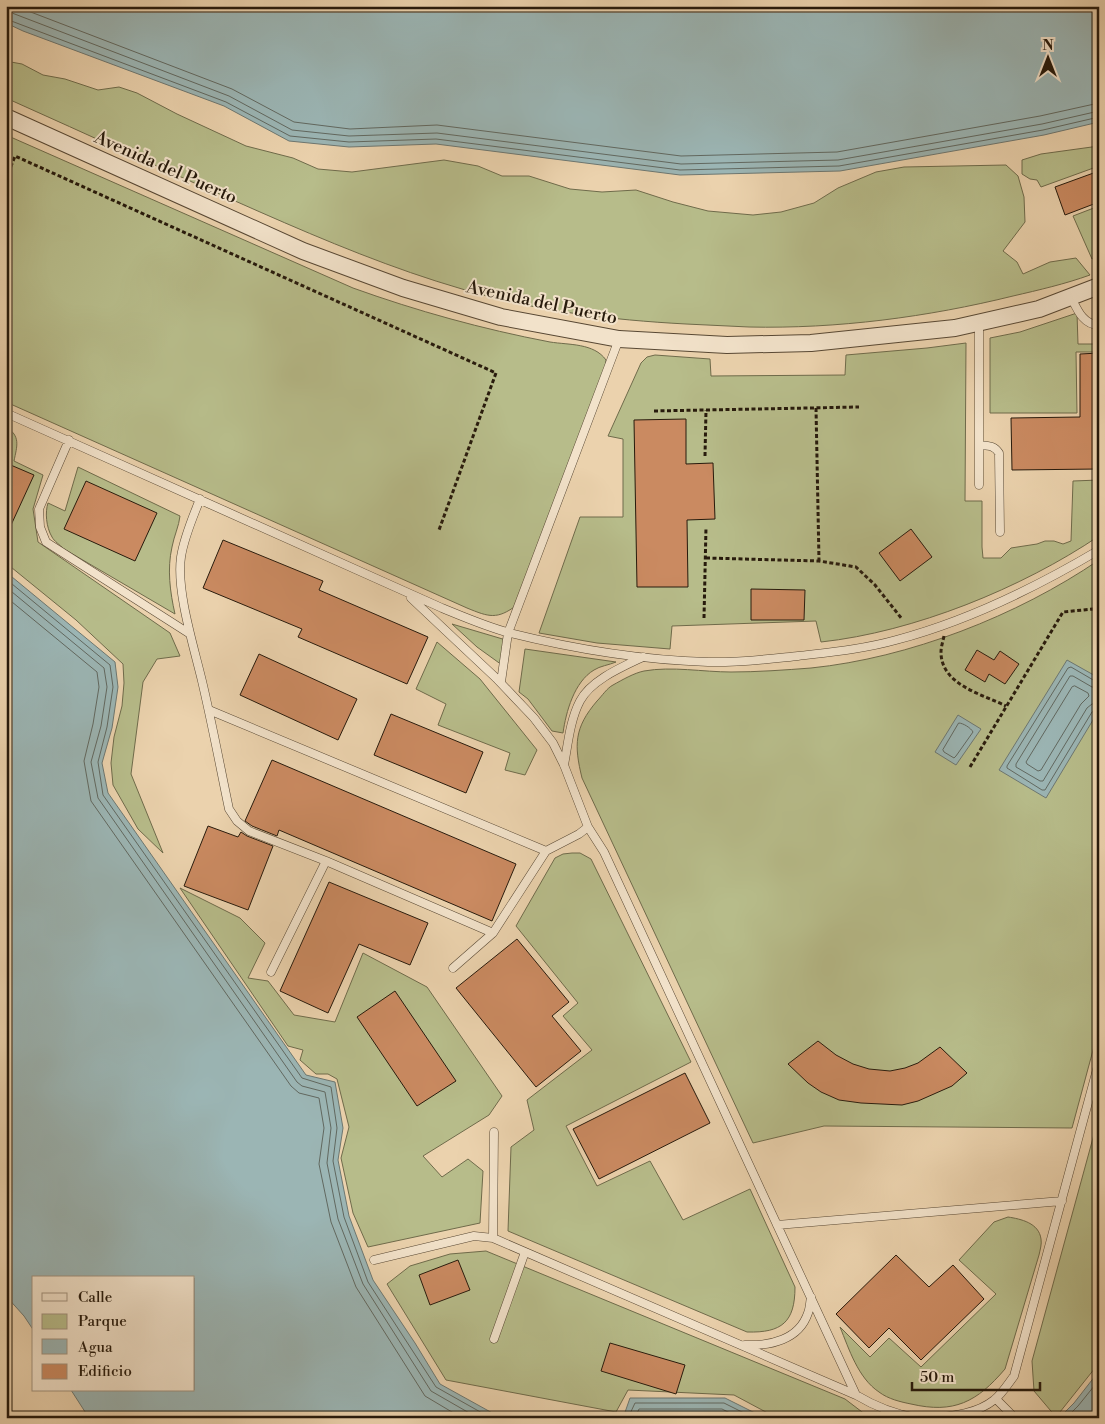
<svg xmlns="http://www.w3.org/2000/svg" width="1105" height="1424" viewBox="0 0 1105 1424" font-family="'Libre Bodoni',serif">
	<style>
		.green { fill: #b7bc8a; stroke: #6f6b4b }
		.water { fill: #9bb5b4; stroke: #6d7771 }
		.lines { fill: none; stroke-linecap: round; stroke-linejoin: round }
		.shore { stroke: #616860; stroke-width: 1 }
		.building { fill: #ca8a61; stroke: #271a0c }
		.service-casing { stroke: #584834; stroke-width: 9 }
		.minor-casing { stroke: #584834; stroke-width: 18 }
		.path { stroke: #271a0c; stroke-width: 3; stroke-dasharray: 4 2.5; stroke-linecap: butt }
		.service { stroke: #f2e2ca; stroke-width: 8 }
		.minor { stroke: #f2e2ca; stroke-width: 16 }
		.labels { text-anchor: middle; stroke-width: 4; stroke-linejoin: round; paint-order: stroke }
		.street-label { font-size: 18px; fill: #271a0c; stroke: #f2e2ca }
	</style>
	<rect width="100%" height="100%" fill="#ebd2ad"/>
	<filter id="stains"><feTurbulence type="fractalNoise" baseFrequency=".004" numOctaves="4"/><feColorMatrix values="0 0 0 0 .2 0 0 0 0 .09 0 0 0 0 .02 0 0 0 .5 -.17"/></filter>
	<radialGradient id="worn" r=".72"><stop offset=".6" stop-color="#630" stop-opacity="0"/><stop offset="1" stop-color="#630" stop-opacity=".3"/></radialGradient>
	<path class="green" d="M6 58 11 62 22 64 43 75 65 79 98 90 119 87 137 93 177 114 246 146 293 158 318 169 352 172 444 160 478 166 502 176H529L570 189 602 192 636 190 673 202 708 211 753 215 781 212 814 203 838 188 876 172 904 167 1006 165 1018 176 1024 197 1025 222 1003 251 1017 262 1023 274 1050 262 1076 258 1090 275C1065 284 1039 290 1013 296 928 317 837 329 749 327 728 326 707 325 686 324 611 320 535 311 462 289 393 269 326 241 260 212 175 175 91 136 6 98Z
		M6 135 353 288C417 311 482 329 550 342 569 345 594 343 606 360L605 371 517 605C497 620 489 617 467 608L6 402Z
		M1099 146V166L1041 187 1037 180 1030 179 1022 174V160L1041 154Z
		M1099 206V255L1092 259 1073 216Z
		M1077 313 1078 344H1099V352H1076L1077 413H990V338L1020 332Z
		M966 343 965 501H982V547L983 558H1001L1011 548 1037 544 1045 541H1054L1063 544 1071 541 1073 481 1099 480V536C1022 588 914 632 821 642L816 621 672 626 670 649 597 643 539 633 580 517H623V439L608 436 641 363 647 357 655 355 710 359 711 376 845 375 846 355 927 348Z
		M6 427C21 436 17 446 14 461L43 475 33 509 38 542 170 633 180 656 157 659 143 682 131 774 163 853 138 829 113 785 111 763 114 737 122 706 124 683 123 664 76 620 6 563Z
		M78 467 180 516C179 526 174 536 172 547 167 569 170 592 175 614L64 549C60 545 54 541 52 537 46 527 45 512 48 503L65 511Z
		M1099 560V1028L1072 1128 824 1126 753 1143 582 778C574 745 574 728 597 701 602 696 607 688 613 685 622 680 634 673 644 671 672 666 703 672 731 672 757 672 785 670 811 668 909 658 1017 616 1099 560Z
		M452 624 506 640 502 665 477 647Z
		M437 642 480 679 537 750 525 775 505 770 510 753 438 725 446 704 416 689Z
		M525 649 616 662C609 665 600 666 594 670 574 682 566 712 563 733L552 731 528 699 519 692Z
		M572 853H580L591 859 691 1062 566 1126 597 1186 650 1161 683 1220 750 1189 795 1287C795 1322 782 1333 747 1332L508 1231 511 1147 534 1130 527 1100 592 1050 563 1016 578 1003 516 926 555 858 563 854Z
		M180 888 240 918 265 943 248 978 268 981 294 1015 335 1022 363 953 427 987 502 1096 489 1115 423 1156 442 1177 468 1159 483 1171 480 1223 368 1247 353 1213 341 1158 349 1127 337 1079 328 1074H316L300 1060 303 1050 288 1046Z
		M1099 1116V1363L1056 1417 1034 1391 1032 1361Z
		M1008 1217C1021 1219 1039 1223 1041 1239 1042 1244 1040 1250 1039 1255L1005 1369C977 1402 954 1414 911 1404 901 1402 888 1399 879 1392 858 1378 849 1349 840 1327L870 1357 889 1338 921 1367 996 1294 959 1260 994 1222Z
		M486 1251 845 1399 870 1418H777L734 1395 628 1390 616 1412 446 1380 387 1284 410 1266 450 1254Z"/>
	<path class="water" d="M6 6H1099V122L1044 135 840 171 680 175 436 144 349 147 289 141 224 106 23 31 6 23Z
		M6 572 115 662 118 687 112 728 102 763 108 793 306 1075 335 1082 343 1128 338 1160 349 1216 373 1280 415 1343 440 1384 496 1415H602L615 1418H89L71 1390H194V1278H34V1331L24 1316 6 1296Z
		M1067 660 1099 678V710L1046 798 999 770Z
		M958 715 981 729 956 765 935 752Z
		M1099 1371V1418H1059L1074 1403Z
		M630 1398H725L765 1418H623Z"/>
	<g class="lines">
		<path class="shore" d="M15 6 232 89 294 122 350 129 437 125 681 156 837 152 1040 116 1099 103
			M6 12 12 13 229 96 292 130 349 136 437 133 681 164 838 160 1042 124 1099 111
			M6 19 226 102 290 136 349 142 436 139 680 170 839 166 1043 130 1099 117
			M6 579 110 665 113 687 107 727 98 762 103 795 302 1078 331 1087 337 1128 333 1161 344 1217 368 1282 436 1387 491 1418
			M6 587 104 668 107 687 101 726 91 762 98 798 297 1082 302 1086 325 1092 331 1128 327 1163 338 1219 363 1284 431 1391 478 1418
			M6 597 97 672 99 687 93 724 84 761 91 801 291 1086 299 1093 319 1098 324 1128 319 1164 331 1222 356 1287 425 1396 462 1418
			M1099 682 1095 681 1071 667 1068 668 1007 766V768L1042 790H1045L1092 712 1099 709
			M1075 686 1088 693 1089 696 1081 704 1041 770 1038 771 1027 764 1026 762 1072 687Z
			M1099 688 1092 687 1073 676H1070L1016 764V767L1040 781H1043L1087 708 1092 704 1099 703
			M959 723C963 723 971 728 973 732L956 756 954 758 944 752 943 750Z
			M628 1418 635 1403H724L754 1418
			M635 1418 639 1409H722L740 1418
			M643 1418H723
			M1066 1418 1078 1406 1099 1380"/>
	</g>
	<path class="building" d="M1099 171V202L1065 215 1055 187Z
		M1099 353V469L1012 470 1011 418 1080 417V354Z
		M686 419V464L713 463 715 519 687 520 688 587H637L634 420Z
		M6 463 34 475 6 536Z
		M86 481 157 513 135 561 64 529Z
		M911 529 932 557 900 581 879 553Z
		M223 540 323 581 319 590 428 637 407 684 298 637 302 629 203 588Z
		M751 589 805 590 804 620H751Z
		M977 650 994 660 1000 651 1019 664 1005 684 989 674 985 682 965 670Z
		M259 654 357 699 338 740 240 695Z
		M391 714 483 752 466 793 374 755Z
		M272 760 516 864 492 921 279 830 277 836 252 826 245 821Z
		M208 826 238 837 241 832 247 836 273 846 248 910 184 886Z
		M329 882 428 923 410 965 359 944 328 1013 280 991Z
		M517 939 569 1002 552 1016 581 1051 536 1087 456 988Z
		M395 991 456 1081 417 1106 357 1017Z
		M818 1041 836 1055 853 1064 869 1069 890 1071 905 1068 918 1063 940 1047 967 1073 952 1086 918 1101 902 1105 861 1103 839 1100 821 1092 808 1083 788 1064Z
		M685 1073 710 1123 599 1179 573 1129Z
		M896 1255 929 1287 953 1265 984 1299 921 1360 889 1328 869 1348 836 1314Z
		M458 1260 470 1290 430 1305 419 1275Z
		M610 1343 685 1365 676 1394 601 1371Z"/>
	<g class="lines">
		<defs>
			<path id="service" d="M1071 297C1077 309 1083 325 1099 325
				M6 413 442 608C464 617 487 627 510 633 574 649 642 660 708 662 738 663 769 659 798 656 831 652 864 649 896 640 968 621 1035 588 1099 550
				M69 440 39 509 40 527 46 542 190 634
				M979 445C988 446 994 445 999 453L1000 532
				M979 485V323
				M200 499C193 517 184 537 181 557 176 591 194 647 202 681 212 723 220 766 229 809L237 821 249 831 326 861 493 933
				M411 598 496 678 534 718 553 743 564 765 588 827 604 852 856 1395C876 1407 894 1414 917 1418
				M501 682 508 633 619 339
				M209 710 546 851 579 834 588 827
				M564 765C568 744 570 720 580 701 591 680 622 667 643 657
				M453 968 493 933 546 851
				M271 972 326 861
				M777 1225 1062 1201
				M493 1238 494 1132
				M374 1260 474 1236 493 1238 856 1395
				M494 1339 525 1252
				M745 1345C770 1346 799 1340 808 1313 810 1308 810 1302 811 1297
				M996 1399 1015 1418
				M934 1418C954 1416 978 1413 994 1400 1002 1394 1008 1384 1014 1376L1099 1062"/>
			<path id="minor" d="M6 117 303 251 403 288 501 317 619 339 727 345 811 343 955 328 1039 309 1099 286"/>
		</defs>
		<use href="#service" class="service-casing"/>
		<use href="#minor" class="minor-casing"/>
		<path class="path" d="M6 179 15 156 496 373 439 530
			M816 408 819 561
			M654 411 859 407
			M705 456 706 410
			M706 558 819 561 856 567 875 585 902 619
			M704 618 706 527
			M944 636C943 641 941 647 941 652 941 685 982 694 1006 706
			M970 767 1063 612 1093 609 1099 612
			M601 1418 602 1415"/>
		<use href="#service" class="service"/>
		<use href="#minor" class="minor"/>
	</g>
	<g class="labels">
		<g class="street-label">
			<text transform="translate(166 167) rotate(24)" y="6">Avenida del Puerto</text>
			<text transform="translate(542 302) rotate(12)" y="6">Avenida del Puerto</text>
		</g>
	</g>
	<rect width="1105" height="1424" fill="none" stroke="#ebd2ad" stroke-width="25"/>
	<rect x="8" y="8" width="1090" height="1409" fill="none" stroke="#271a0c" stroke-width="2.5"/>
	<rect x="12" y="12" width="1080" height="1399" fill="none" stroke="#271a0c"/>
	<rect x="32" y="1276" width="162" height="115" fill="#f2e2ca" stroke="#a1927e"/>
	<rect x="42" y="1293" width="25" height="8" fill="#f2e2ca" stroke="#a1927e"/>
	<text x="78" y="1302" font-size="15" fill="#271a0c">Calle</text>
	<rect x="42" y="1314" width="25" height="15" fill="#b7bc8a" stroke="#a1927e"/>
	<text x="78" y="1326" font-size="15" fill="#271a0c">Parque</text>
	<rect x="42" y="1339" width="25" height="15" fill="#9bb5b4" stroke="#a1927e"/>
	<text x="78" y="1352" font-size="15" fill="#271a0c">Agua</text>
	<rect x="42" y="1364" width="25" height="15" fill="#ca8a61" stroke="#a1927e"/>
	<text x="78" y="1376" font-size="15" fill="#271a0c">Edificio</text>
	<g transform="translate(1048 58)" stroke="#f2e2ca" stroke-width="4" paint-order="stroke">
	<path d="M0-4L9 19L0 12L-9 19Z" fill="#271a0c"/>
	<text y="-8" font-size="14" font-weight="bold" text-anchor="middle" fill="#271a0c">N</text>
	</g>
	<path d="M912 1382v8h128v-8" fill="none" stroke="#271a0c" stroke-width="2.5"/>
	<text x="920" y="1382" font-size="15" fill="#271a0c" stroke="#f2e2ca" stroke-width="4" paint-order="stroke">50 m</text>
	<rect width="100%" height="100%" filter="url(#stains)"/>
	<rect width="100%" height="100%" fill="url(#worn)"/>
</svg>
